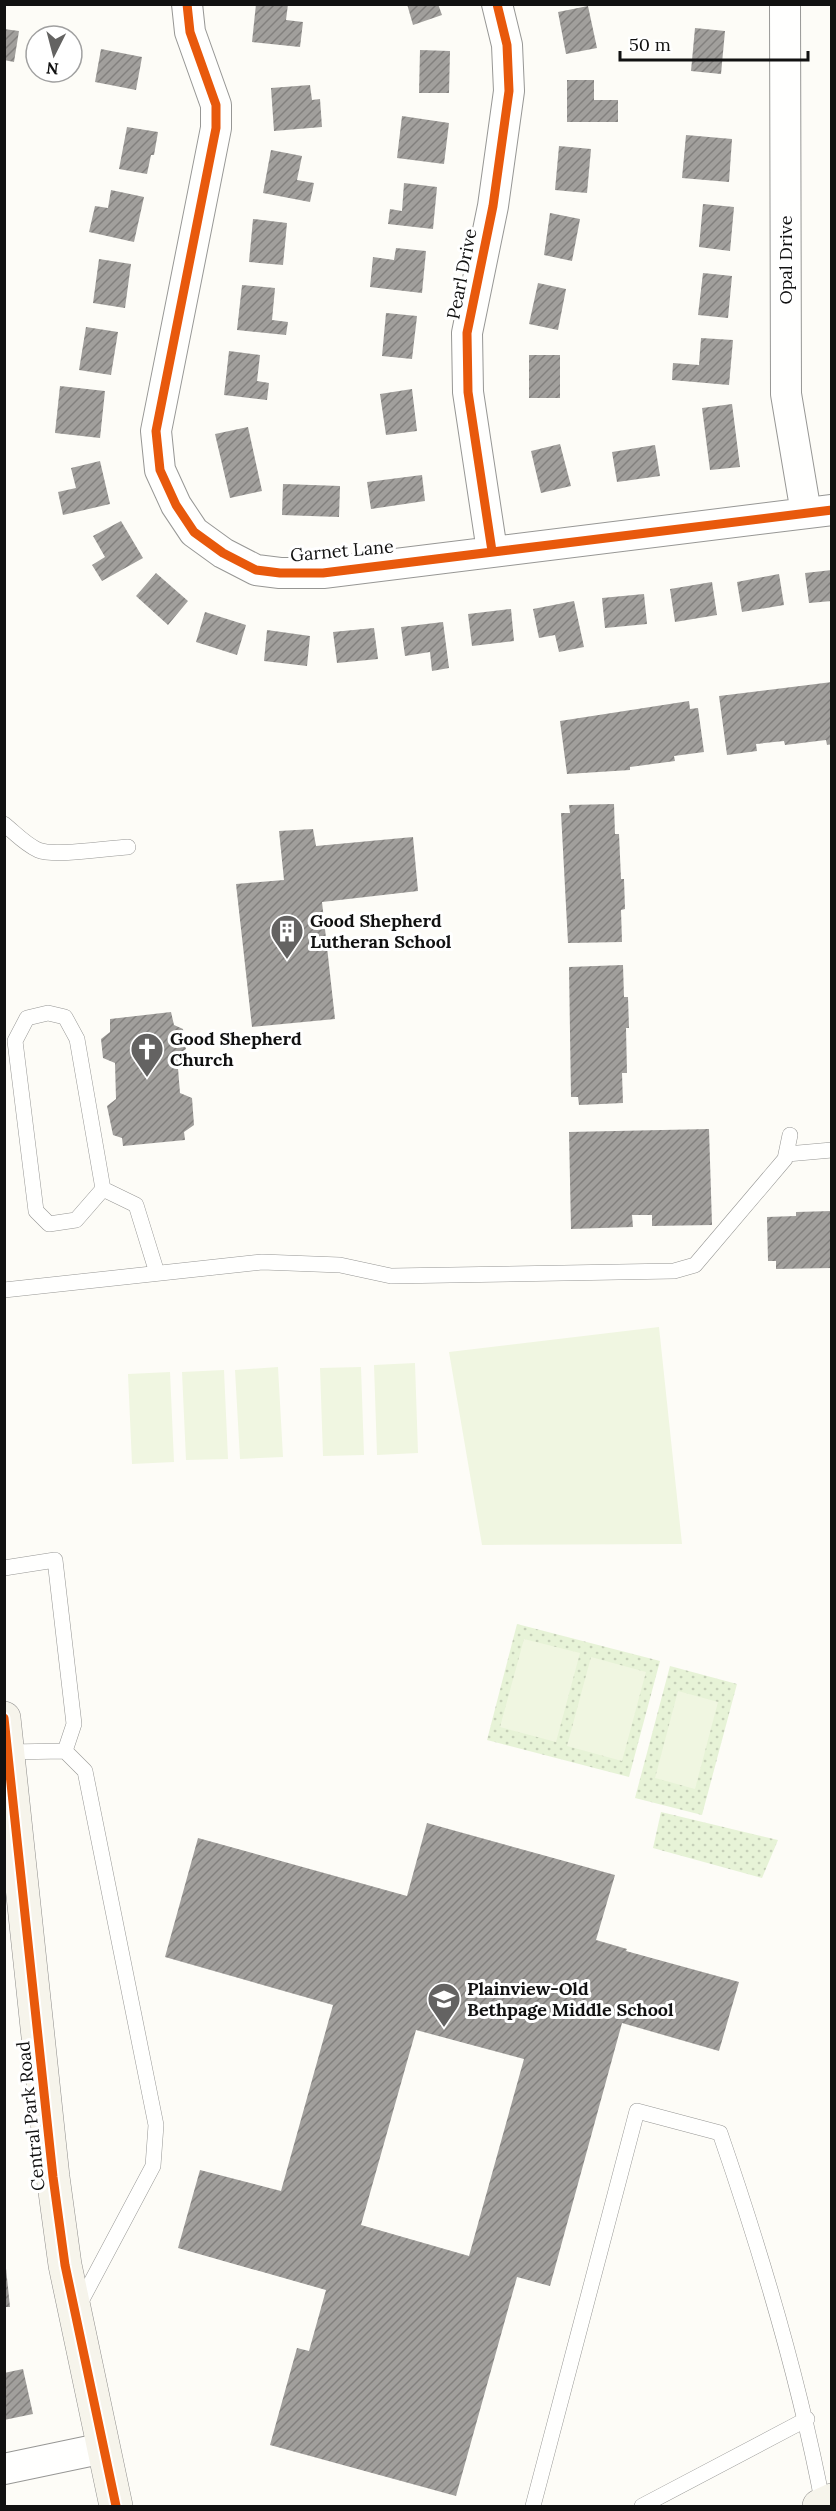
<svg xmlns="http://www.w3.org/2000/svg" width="836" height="2511" viewBox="0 0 836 2511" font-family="Lora,serif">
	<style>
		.park { fill: url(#park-dots) }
		.pitch { fill: #f0f6e1 }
		.building { fill: url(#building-hatch); fill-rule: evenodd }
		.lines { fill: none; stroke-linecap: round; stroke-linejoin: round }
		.lane-casing { stroke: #979795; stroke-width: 16 }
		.street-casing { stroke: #979795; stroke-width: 32 }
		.secondary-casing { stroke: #8e8d8b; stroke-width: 34 }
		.lane { stroke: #fffffe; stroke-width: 15 }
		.street { stroke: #fffffe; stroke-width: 30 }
		.secondary { stroke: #f6f4eb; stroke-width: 33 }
		.cycleway-casing { stroke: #fff; stroke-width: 13 }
		.cycleway { stroke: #e8590c; stroke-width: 9 }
		.labels { text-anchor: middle; stroke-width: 6; stroke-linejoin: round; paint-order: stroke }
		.street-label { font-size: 18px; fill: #111; stroke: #fff }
		.poi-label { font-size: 18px; font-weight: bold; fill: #111; stroke: #fff; text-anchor: start }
	</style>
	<defs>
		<pattern id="park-dots" width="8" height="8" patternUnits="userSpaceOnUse" patternTransform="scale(1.5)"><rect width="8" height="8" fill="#e7f3d7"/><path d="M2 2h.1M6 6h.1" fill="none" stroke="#c5cfb8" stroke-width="1.8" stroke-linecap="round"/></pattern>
		<pattern id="building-hatch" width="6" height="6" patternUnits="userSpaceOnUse" patternTransform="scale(1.5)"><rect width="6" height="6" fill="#a19f9c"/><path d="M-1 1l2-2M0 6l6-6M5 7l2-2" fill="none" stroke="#82807e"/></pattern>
	</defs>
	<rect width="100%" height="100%" fill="#fdfcf7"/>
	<path class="park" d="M517 1624 660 1661 629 1777 487 1740Z
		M670 1666 737 1684 702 1815 635 1798Z
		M661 1812 778 1840 762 1878 653 1848Z"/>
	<path class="pitch" d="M659 1327 682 1544 482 1545 449 1352Z
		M415 1363 418 1453 377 1455 374 1365Z
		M278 1367 283 1457 240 1459 235 1370Z
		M361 1367 364 1455 323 1456 320 1368Z
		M224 1370 228 1459 186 1460 182 1372Z
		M170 1372 174 1462 132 1464 128 1374Z
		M524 1639 580 1653 556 1742 500 1727Z
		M591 1657 646 1672 622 1761 567 1746Z
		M678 1691 718 1702 695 1789 655 1778Z"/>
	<path class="building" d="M256 4H288L286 20 303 22 300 47 252 42Z
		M407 4H438L442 15 413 25Z
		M588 6 597 48 566 54 558 12Z
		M695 28 725 31 721 74 691 71Z
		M4 29 19 31 14 62 4 60Z
		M101 49 142 57 136 90 95 82Z
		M420 50 450 51 449 93H419Z
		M567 80H594V100H618V122H567Z
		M310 85 312 100 320 99 322 127 274 131 271 88Z
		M402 116 449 123 444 164 397 158Z
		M127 127 158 132 154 155H151L147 174 119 169Z
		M686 135 732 139 729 182 682 178Z
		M559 146 591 149 587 193 555 190Z
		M271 150 302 156 297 180 314 183 310 202 263 193Z
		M404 183 437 187 433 229 388 224 390 209 402 211Z
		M111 190 144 197 134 242 89 232 95 206 108 208Z
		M703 204 734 207 730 251 699 247Z
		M550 213 580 219 572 261 544 255Z
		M253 219 287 223 283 265 249 262Z
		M396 248 426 251 422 293 370 287 373 257 394 260Z
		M99 259 131 264 125 308 93 303Z
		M703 273 732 276 728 318 698 315Z
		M538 283 566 289 558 330 529 324Z
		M242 285 275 288 272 320 288 322 286 335 237 330Z
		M386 313 417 316 412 359 382 356Z
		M86 327 118 332 111 375 79 370Z
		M701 338 733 340 729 385 672 380 673 363 699 365Z
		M229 351 260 355 257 381 269 383 267 400 224 395Z
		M529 355H560V398H529Z
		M60 386 105 391 100 438 55 433Z
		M412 389 417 431 386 435 380 394Z
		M732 404 740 467 710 470 702 408Z
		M248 427 262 491 230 498 215 434Z
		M560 444 571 486 541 493 531 451Z
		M655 445 660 476 617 482 612 452Z
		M100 461 110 504 63 515 58 492 76 488 71 468Z
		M422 475 425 501 371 509 367 482Z
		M283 484 340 486 339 517 282 515Z
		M121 521 143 558 102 581 92 565 105 557 93 536Z
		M832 570V601L809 603 805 573Z
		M156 573 188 601 168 625 136 596Z
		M779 574 784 605 742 612 737 582Z
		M712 582 717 615 675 622 670 589Z
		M644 594 647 624 605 628 602 598Z
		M574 601 584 647 559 652 555 635 539 638 533 609Z
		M511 609 514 641 472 646 468 614Z
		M205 612 246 625 237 655 196 642Z
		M443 622 449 668 432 671 430 652 405 656 401 627Z
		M374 628 378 659 337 663 333 632Z
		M267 630 310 636 307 666 264 661Z
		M832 682V744L827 745 826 740 785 745 784 741 756 744 757 751 727 755 719 696Z
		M689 701 690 709 698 708 704 752 674 756 675 761 630 767V770L567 774 560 721Z
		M614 804 615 834H619L621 879H624L625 909 621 910 622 942 568 943 561 813H570L569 805Z
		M313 829 316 846 413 837 418 891 322 902 335 1019 252 1027 236 884 284 880 279 831Z
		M623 965 624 997H628L629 1028H626L627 1073H622L623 1103 579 1105 578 1097H571L569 967Z
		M171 1012 174 1025 183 1029 186 1049 177 1056 180 1093 192 1098 194 1125 184 1132 185 1140 123 1146 122 1138 113 1135 107 1106 116 1099 115 1063 103 1058 101 1039 110 1032V1019Z
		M709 1129 712 1225 652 1226V1215H632L633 1227 571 1229 569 1132Z
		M832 1211V1268L776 1269V1261H768L767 1217 796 1216V1212Z
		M427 1823 615 1875 596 1940 627 1949 626 1951 739 1982 719 2051 622 2023 550 2286 517 2277 456 2496 270 2445 297 2348 309 2351 326 2290 178 2248 200 2170 281 2191 333 2005 165 1957 198 1838 407 1896ZM416 2030 524 2059 469 2256 361 2225Z
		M4 2249 10 2307H4Z
		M23 2369 33 2414 4 2420V2373Z"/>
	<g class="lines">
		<defs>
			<path id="lane" d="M4 824C15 833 25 844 38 850 55 857 108 848 128 847
				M48 1013 65 1017 77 1039 103 1189 76 1220 49 1224 36 1211 15 1041 27 1018Z
				M787 1154 832 1150
				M103 1189 136 1205 157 1273
				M4 1290 262 1262 340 1265 391 1276 674 1271 695 1265 785 1159 790 1135
				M4 1568 55 1560 74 1724 65 1751
				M8 1752 65 1751 85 1771 156 2125 153 2166 78 2307
				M533 2506 637 2111 720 2133C762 2255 799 2378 823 2505
				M642 2506 807 2419"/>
			<path id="street" d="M187 4 190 32 216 105V128L156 431 160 470 176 505 194 532 223 553 256 570 280 573H323L832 510
				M785 4 786 394 806 513
				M492 551 468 392 467 333 493 206 509 91 507 45 497 4
				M4 2469 104 2448"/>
			<path id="secondary" d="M4 1718 53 2177 65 2265 116 2506
				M819 2506 832 2500"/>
		</defs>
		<use href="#lane" class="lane-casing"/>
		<use href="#street" class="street-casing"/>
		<use href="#secondary" class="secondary-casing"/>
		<use href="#lane" class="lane"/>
		<use href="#street" class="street"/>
		<use href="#secondary" class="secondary"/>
		<defs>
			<path id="cycleway" d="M187 4 190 32 216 105V128L156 431 160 470 176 505 194 532 223 553 256 570 280 573H323L832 510
				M492 551 468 392 467 333 493 206 509 91 507 45 497 4
				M4 1718 53 2177 65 2265 116 2506"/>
		</defs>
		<use href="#cycleway" class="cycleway-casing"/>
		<use href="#cycleway" class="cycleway"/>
	</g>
	<defs>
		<symbol id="building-pin" viewBox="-11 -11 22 30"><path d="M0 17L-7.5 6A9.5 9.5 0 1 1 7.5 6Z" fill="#646362" stroke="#fff"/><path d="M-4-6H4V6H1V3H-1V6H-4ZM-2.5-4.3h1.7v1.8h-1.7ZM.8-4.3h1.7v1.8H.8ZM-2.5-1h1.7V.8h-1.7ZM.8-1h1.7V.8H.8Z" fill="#fff"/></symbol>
		<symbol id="church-pin" viewBox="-11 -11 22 30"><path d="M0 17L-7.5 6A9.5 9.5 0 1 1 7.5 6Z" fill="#646362" stroke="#fff"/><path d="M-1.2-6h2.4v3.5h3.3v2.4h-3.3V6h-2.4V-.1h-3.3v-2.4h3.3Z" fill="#fff"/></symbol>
		<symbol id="school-pin" viewBox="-11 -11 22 30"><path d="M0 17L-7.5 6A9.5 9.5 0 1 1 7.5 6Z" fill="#646362" stroke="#fff"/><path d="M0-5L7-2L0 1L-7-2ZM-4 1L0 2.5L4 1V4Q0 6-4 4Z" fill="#fff"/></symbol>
	</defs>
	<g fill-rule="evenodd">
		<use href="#building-pin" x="268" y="912" width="38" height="52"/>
		<use href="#church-pin" x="128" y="1030" width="38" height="52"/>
		<use href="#school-pin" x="425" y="1980" width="38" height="52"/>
	</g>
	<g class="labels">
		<g class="street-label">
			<text transform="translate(786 260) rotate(-90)" y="6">Opal Drive</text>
			<text transform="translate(462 274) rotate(-79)" y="6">Pearl Drive</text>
			<text transform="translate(342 551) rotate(-5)" y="6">Garnet Lane</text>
			<text transform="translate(31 2116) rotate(-96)" y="6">Central Park Road</text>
		</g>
		<g class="poi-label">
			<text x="310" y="927">Good Shepherd<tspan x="310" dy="21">Lutheran School</tspan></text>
			<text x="170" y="1045">Good Shepherd<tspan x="170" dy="21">Church</tspan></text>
			<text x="467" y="1995">Plainview-Old<tspan x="467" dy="21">Bethpage Middle School</tspan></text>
		</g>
	</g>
	<rect width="836" height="2511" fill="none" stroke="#111111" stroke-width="12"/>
	<g transform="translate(54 54) rotate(186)"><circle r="28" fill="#ffffff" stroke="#a0a0a0" stroke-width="1.5"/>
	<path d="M0-4.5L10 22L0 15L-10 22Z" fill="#646362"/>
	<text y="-9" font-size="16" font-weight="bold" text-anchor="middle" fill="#111111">N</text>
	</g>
	<path d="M620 51v9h188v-9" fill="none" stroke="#111111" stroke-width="3"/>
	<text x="629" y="51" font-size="18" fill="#111111" stroke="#ffffff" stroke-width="4.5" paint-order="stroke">50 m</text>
</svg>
